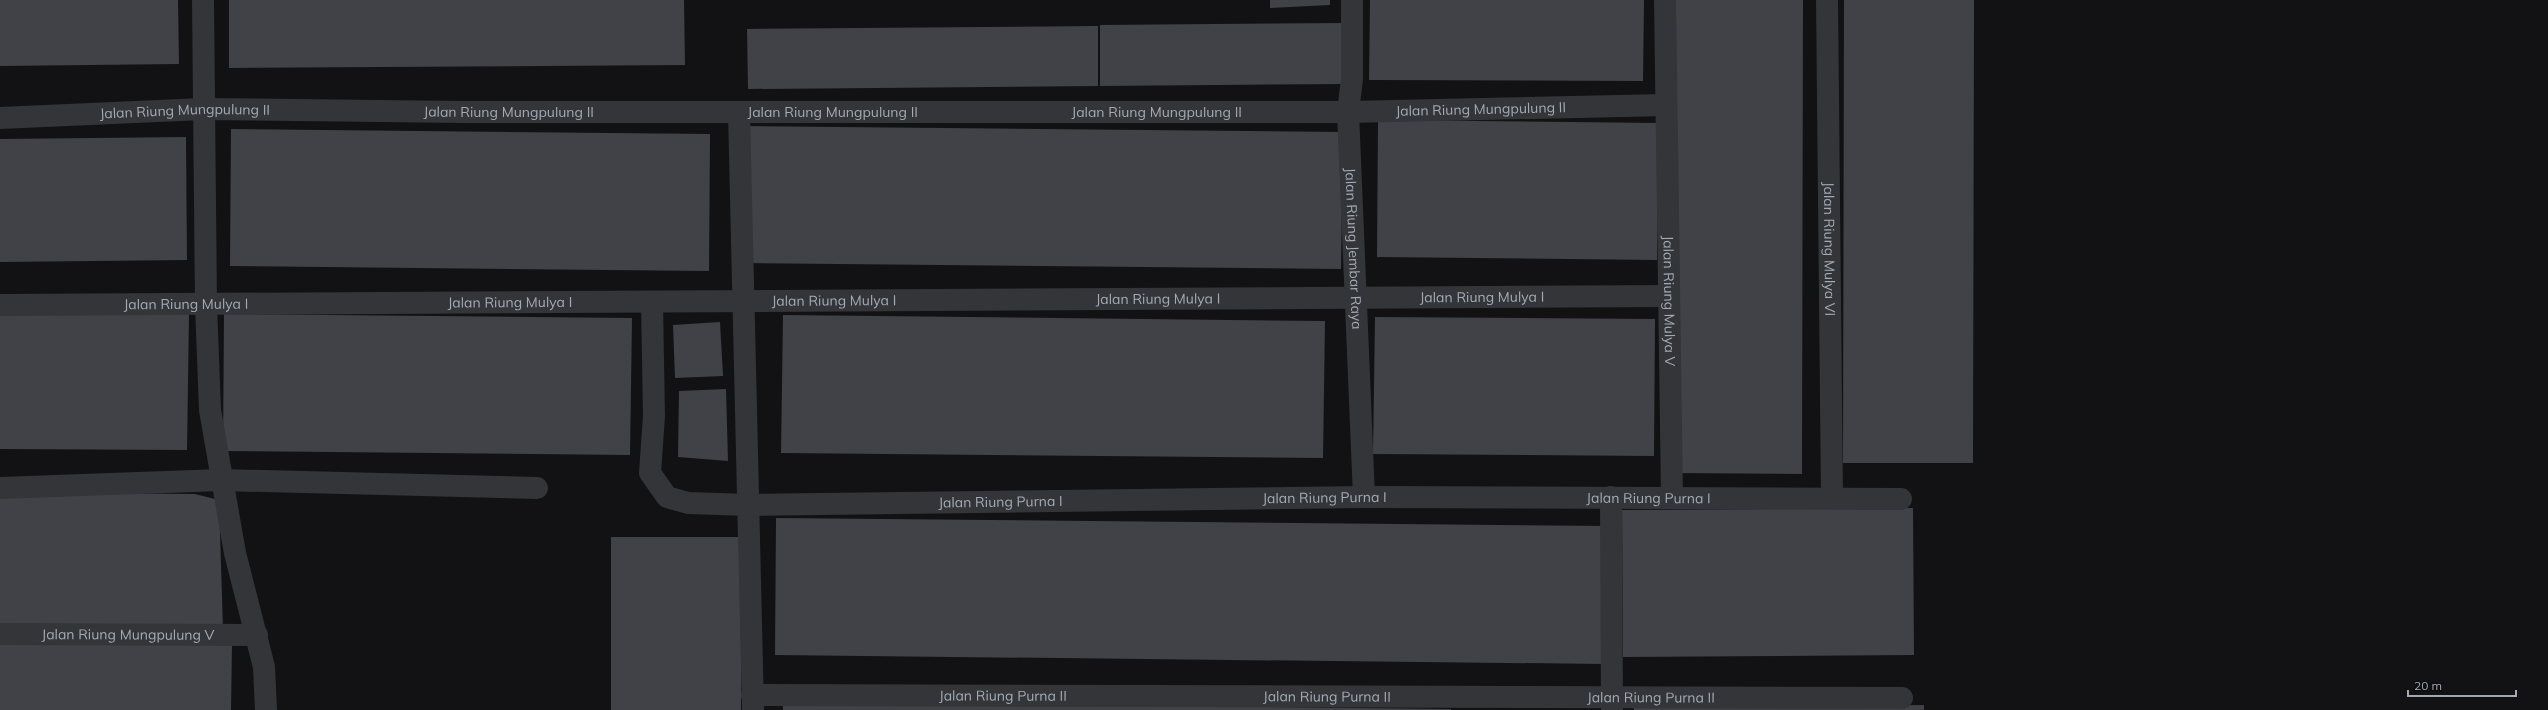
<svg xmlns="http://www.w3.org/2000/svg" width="2548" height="710" viewBox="0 0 2548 710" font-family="Mulish,sans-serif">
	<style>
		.building { fill: #414247 }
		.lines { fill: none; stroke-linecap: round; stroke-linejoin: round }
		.minor { stroke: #333539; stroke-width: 22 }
		.labels { text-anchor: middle; stroke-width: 3; stroke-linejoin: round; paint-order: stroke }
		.street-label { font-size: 14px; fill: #a4aab4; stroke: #0d0d0f }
	</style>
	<rect width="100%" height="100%" fill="#121214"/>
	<path class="building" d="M0 0H178L179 64 0 66Z
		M229 0H684L685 65 229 68Z
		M1270 0H1330V5L1270 8Z
		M1370 0H1644L1643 81 1369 80Z
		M1673 0H1803L1802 474 1672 473Z
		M1844 0H1974L1973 463H1843Z
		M1347 23V84L1100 86V25Z
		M1098 26V86L748 89 747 29Z
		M1378 120 1658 123 1657 260 1377 257Z
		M745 126 1343 132 1341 269 743 263Z
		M231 129 710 134 709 271 230 266Z
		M186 137 187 260 0 262V139Z
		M0 312 189 314 187 450 0 449Z
		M224 314 632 318 630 455 223 451Z
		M783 315 1325 321 1323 458 781 453Z
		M1375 317 1655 319 1654 456 1373 454Z
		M720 322 723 376 675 378 673 325Z
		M726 389 728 461 678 457 679 391Z
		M0 492 195 494 219 500 223 629H0Z
		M1913 508 1914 655 1623 657 1622 510Z
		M776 518 1607 526 1605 664 775 655Z
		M611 537H742L741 710H611Z
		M0 642 232 644 231 710H0Z
		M783 702 1451 709V710H783Z
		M1924 705V710H1634V708Z"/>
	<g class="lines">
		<g class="minor">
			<path d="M203 0 206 305 210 410 235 553 264 667 266 710"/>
			<path id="s1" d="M1352 0V79L1348 112 1364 497"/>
			<path id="s2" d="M1665 0 1672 497"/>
			<path id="s3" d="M1827 0 1832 498"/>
			<path d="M739 112 753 709"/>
			<path id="s4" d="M0 118 203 109 463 112H1348L1666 105"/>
			<path id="s5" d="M652 303 654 416 650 473 667 497 688 503 748 505 1364 497 1901 499"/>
			<path id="s6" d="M0 305 1669 296"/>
			<path d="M0 488 221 480 537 488"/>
			<path d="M1611 497 1612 710"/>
			<path id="s7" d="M0 634 257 635"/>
			<path id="s8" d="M752 695 1902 698"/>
		</g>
	</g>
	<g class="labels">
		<g class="street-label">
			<text dy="5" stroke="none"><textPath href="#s4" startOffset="1481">Jalan Riung Mungpulung II</textPath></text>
			<text dy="5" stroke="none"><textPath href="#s4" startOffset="185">Jalan Riung Mungpulung II</textPath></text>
			<text dy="5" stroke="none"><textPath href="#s4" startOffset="509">Jalan Riung Mungpulung II</textPath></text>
			<text dy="5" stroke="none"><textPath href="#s4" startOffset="833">Jalan Riung Mungpulung II</textPath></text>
			<text dy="5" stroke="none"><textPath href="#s4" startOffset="1157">Jalan Riung Mungpulung II</textPath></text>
			<text dy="5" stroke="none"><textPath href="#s1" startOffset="249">Jalan Riung Jembar Raya</textPath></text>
			<text dy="5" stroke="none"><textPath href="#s3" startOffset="249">Jalan Riung Mulya VI</textPath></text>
			<text dy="5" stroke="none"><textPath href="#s6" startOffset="1482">Jalan Riung Mulya I</textPath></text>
			<text dy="5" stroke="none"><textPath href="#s6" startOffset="1158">Jalan Riung Mulya I</textPath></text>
			<text dy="5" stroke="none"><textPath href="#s2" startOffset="301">Jalan Riung Mulya V</textPath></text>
			<text dy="5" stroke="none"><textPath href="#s6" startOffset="834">Jalan Riung Mulya I</textPath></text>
			<text dy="5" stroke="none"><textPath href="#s6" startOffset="510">Jalan Riung Mulya I</textPath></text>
			<text dy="5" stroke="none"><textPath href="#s6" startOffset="186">Jalan Riung Mulya I</textPath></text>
			<text dy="5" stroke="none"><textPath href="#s5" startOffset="1182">Jalan Riung Purna I</textPath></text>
			<text dy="5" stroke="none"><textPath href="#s5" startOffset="858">Jalan Riung Purna I</textPath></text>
			<text dy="5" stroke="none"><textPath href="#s5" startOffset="534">Jalan Riung Purna I</textPath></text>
			<text dy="5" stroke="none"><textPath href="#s7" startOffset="128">Jalan Riung Mungpulung V</textPath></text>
			<text dy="5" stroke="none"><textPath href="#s8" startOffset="251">Jalan Riung Purna II</textPath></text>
			<text dy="5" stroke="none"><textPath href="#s8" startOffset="575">Jalan Riung Purna II</textPath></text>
			<text dy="5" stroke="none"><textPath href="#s8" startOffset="899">Jalan Riung Purna II</textPath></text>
		</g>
	</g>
	<path d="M2408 690v6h108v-6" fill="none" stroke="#a4aab4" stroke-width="2"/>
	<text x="2414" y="690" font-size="12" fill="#a4aab4" stroke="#0d0d0f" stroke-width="3" paint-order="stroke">20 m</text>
</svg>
